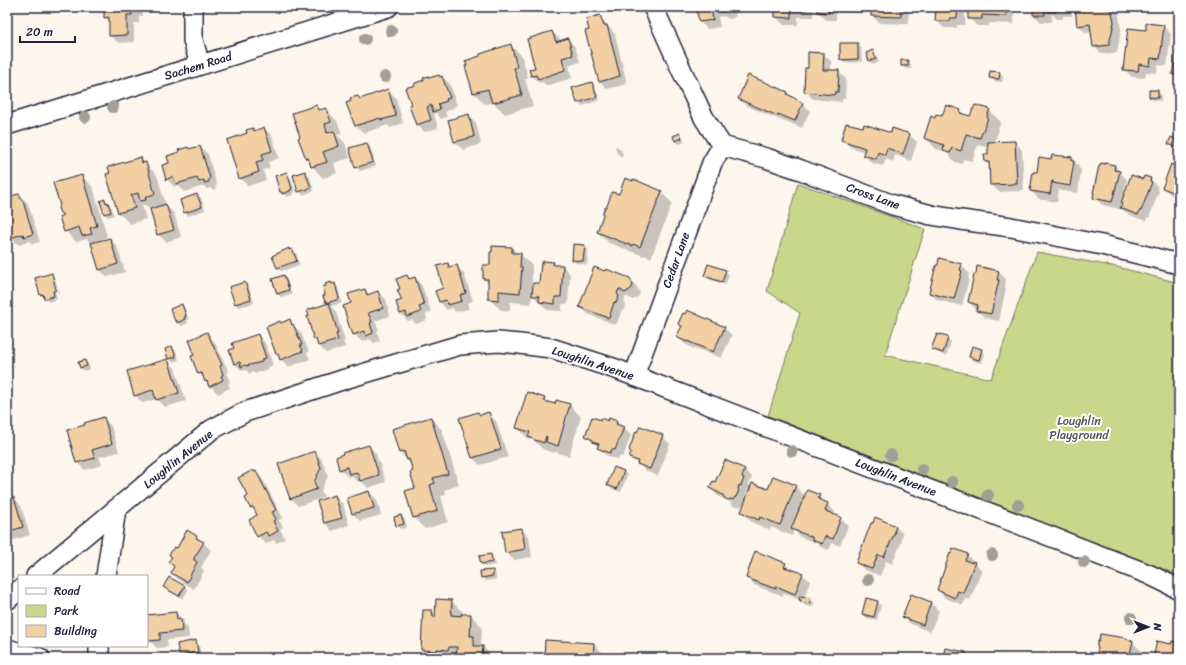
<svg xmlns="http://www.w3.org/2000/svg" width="1186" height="665" viewBox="0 0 1186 665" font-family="Sriracha,sans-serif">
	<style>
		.green { fill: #c9d78a; stroke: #767c62 }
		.shadow { fill: #0003; fill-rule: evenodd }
		.building { fill: #f2d0a3; stroke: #22223b }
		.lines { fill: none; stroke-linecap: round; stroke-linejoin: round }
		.street-casing { stroke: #22223b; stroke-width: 22 }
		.street { stroke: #fff; stroke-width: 19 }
		.tree { fill: #a09f98 }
		.labels { text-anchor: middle; stroke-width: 4; stroke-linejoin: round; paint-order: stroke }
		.street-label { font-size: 12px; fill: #22223b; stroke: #fff }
		.park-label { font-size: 12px; fill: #545853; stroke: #fff }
	</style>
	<rect width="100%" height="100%" fill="#fcf6ed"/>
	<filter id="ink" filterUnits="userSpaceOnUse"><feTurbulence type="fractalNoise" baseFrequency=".025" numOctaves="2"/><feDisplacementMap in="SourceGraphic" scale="8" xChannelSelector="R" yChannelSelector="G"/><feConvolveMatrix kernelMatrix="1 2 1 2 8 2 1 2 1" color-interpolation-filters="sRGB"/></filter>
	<g filter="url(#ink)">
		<path class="green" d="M798 183 925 229 885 355 991 379 1037 252 1117 267 1179 283V578L1168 571 768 416 800 313 767 291Z"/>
		<path class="shadow" d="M105 7H142L143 16H139V23H134V42L118 43 110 35V22L105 17Z
			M695 7H734L736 16 734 17V18L729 19 724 16 718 17 720 27 707 29 700 22 698 12Z
			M776 7H814L813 17H798V25H784L776 17Z
			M818 7H862L861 13 836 12V20H826L818 12Z
			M872 7H916L909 8 908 24 880 23 872 16Z
			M921 7H965V25H957V28H944L936 20 937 12H926Z
			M969 7H1014V24L989 23V26H977L969 18Z
			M1032 7H1072V16H1063V19H1057L1052 14V22H1041L1034 15V8Z
			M1076 7H1118L1121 30 1117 53 1102 54 1094 47 1092 32 1086 33 1078 25Z
			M599 16 615 34 627 84 607 89 600 81 590 31Z
			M1163 26 1171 34 1167 66 1158 65 1157 73 1146 72 1145 78 1132 77 1124 69 1147 31Z
			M552 32 560 39V42L568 39 575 47 580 62 569 66 572 78 546 86 543 82 539 83 532 76Z
			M857 44 861 47 862 62 845 63 841 59Z
			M510 45 522 56 528 78 525 79 533 106 505 114 493 102 485 104 474 93Z
			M1179 46V80L1173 74Z
			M873 52 876 55 879 63 873 64 870 61 867 53Z
			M823 54 831 61V71H838L846 79 845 99H842V102L813 99 806 91 809 69Z
			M908 61 911 64V69H906L902 65Z
			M999 73 1003 76 1002 82 994 81 990 78Z
			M439 76 441 77H442L450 84 457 106 453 107 454 108 445 112 447 117 441 119 436 113 434 114 438 128 425 132 417 125V85L425 81 428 77 430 79Z
			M592 83 595 87 600 100 582 106 578 103 574 89Z
			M388 90 396 98 403 123 390 128 388 125 364 133 356 126 352 102 358 97 361 100Z
			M1158 91 1161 95V101L1153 100 1150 97Z
			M787 92 793 98 802 103 810 111 802 128 785 121V122L747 106 739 99Z
			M317 106 322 111 326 109 337 121 342 134 337 135 345 143 350 158 334 163 337 173 323 178 312 166 311 162 307 158Z
			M989 110 1001 122 998 129 999 130 994 143 1015 142 1022 150 1024 190H1021V191L999 192 991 184 990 166 986 162 990 155 989 148 978 145 972 161 963 159 962 164 955 162 946 152 936 149 925 137 935 119 943 118 960 111 965 115 971 118Z
			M469 115 476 123 481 144 463 150 455 142 449 121Z
			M264 128 272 136 279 158 268 162 270 168 263 170 266 180 248 186 240 178 248 133 253 129 255 131Z
			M680 134 683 138 685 142 679 144 676 141 674 137Z
			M892 134 909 135 917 142 911 161 895 155 893 162 886 159 883 166 872 163 864 155 865 152 850 147 842 139Z
			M1178 141 1179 142V149L1173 147 1170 144Z
			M366 144 370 147 376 166 360 171 356 167Z
			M617 146 621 150 623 155 621 157 617 153 615 147Z
			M200 147 208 154 217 186H215L216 189 213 190 210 188 207 189 204 186 184 192 178 185 174 187 167 179 180 153 188 148 190 150Z
			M140 158 157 175 166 206 174 213 181 237 166 242 158 234 151 211 145 205 142 206 146 219 130 224 119 213 111 174Z
			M1072 158 1079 166V168L1081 170 1078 193 1061 191 1059 189 1057 202 1039 199 1031 191 1038 173 1052 160Z
			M1115 166 1127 180 1123 196 1124 197 1144 180 1150 179 1158 187 1157 188 1159 191 1149 218 1147 217 1146 221 1129 215 1120 207V209L1102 205 1094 197Z
			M1179 169V198L1171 195 1163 187Z
			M305 172 309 175 314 191 303 195 299 191Z
			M286 173 290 177 295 192 292 193 293 195 287 197 281 192Z
			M82 176 93 187 102 218 107 237 101 239V241L109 239 117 246 125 272 107 277 100 270 92 245 87 239 76 242 65 231 64 216Z
			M661 192 672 203 651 258 644 255V256L609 243 598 232 619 196Z
			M19 195 27 202 30 210 40 242 32 244 30 241 19 245 13 240 7 242V199Z
			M197 195 201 198 205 210 188 216 185 212Z
			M105 200 111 207 114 215 108 217 105 214Z
			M584 246 588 249 587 265 576 263 573 260Z
			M512 248 518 254H520L532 265V284H540L553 263 556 266H563L570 274 568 304H562V311L547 310 532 294 531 304 510 302V311L501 310 489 299V284L484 279 491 266Z
			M289 250 290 251 292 250 296 253 298 259 278 267V268L274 256Z
			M298 261 300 265 281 271 278 269Z
			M447 264 450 267 457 266 464 274 473 301 467 303 469 309 456 312 452 308 447 310 440 302 437 291 444 289Z
			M961 265 969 273 968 278 969 279 962 306 937 300 930 292Z
			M725 271 729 275 725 285 709 279 705 275Z
			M999 272 1006 279 1005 287 1006 288 999 321 985 318 969 302Z
			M51 274 55 278 59 293 58 294 54 277H52L57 299 49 302 41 294Z
			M283 276 287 280 292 294 281 297 277 294Z
			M407 276 410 280 415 278 422 286 431 312 426 314 427 320 416 324 412 320 408 321 400 313 404 301Z
			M629 279 637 287 640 293 638 297 633 300 626 296 624 302 626 304 624 310H622L616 325 588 314 580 306Z
			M245 283 249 287 254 303 239 307 236 304Z
			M331 283 333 285 335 284 338 288 342 303 331 306 336 312 345 341H343L345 347 326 353 319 346 318 342 315 339 328 304 326 302 327 296Z
			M365 290 370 295 378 292 386 299 390 316 375 321 379 330 377 331 380 341 374 343 370 339 362 342 354 334 353 304Z
			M181 306 185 309 189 320H187L188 323 182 326 176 321Z
			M289 320 301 333 309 352 307 353 310 359 288 367 281 359 277 354 281 324Z
			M680 324 724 328 732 335 721 358 695 348 694 349 685 344 678 337 683 327Z
			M7 332 10 341 7 342Z
			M207 334 214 341 229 372 226 373 230 382 228 383 230 388 218 394 199 373 195 355Z
			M258 335 265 343 273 365 268 367 269 369 265 371 264 370 255 374 253 372 250 374 246 370 243 371 235 364Z
			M946 337 951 342 946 356 936 352 933 349Z
			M172 348 176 351 179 360 173 362 169 359Z
			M981 350 985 354 982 363 973 361 970 357Z
			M168 360 175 368 186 401 165 407 157 399 142 403 135 395Z
			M85 361 89 365 90 369 84 371 81 367Z
			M528 394 545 399 550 404 555 406 556 401 570 405 581 417 569 456 558 453 556 451 555 453 544 450 533 440 529 439 517 428Z
			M478 413 481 416 488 414 496 421 508 457 480 465 473 458 460 418Z
			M103 418 111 426 119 452 99 457 102 465 85 470 77 463 86 426Z
			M431 418 442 430 459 485 444 490 446 495 441 496 448 522 425 529 414 518 416 488 414 472 411 464 400 453Z
			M610 419 617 422 631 435 623 457 620 456 618 460 606 455 598 448 599 446 594 444 586 436 608 422Z
			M662 436 670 444 658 476 646 471 630 457Z
			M369 446 376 454 386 482 368 488 361 481 358 482 352 476 348 477 340 469Z
			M315 452 322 460 328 476 321 490 324 497 298 506 291 498Z
			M725 461 745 470 752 477 749 485 752 487 768 490 795 486 805 496H819L835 512 833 515 840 518 848 526 840 546 832 543 829 550 820 547 817 543 800 537 794 530 792 536 771 527 770 530 753 523 742 512 745 505 743 504 741 507 739 506 737 507 733 506 729 501 718 496 710 488 716 483ZM747 492 749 493 747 499 745 497Z
			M256 472 263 480 283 518 279 520 283 527 280 529 285 539 277 543 274 540 266 544 258 536 259 515 251 507 249 497 255 473Z
			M624 472 627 475 621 492 612 489 608 485Z
			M369 492 377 500 381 515 360 521 353 514 348 498Z
			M335 497 343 504 349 525 332 531 325 523 318 502Z
			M14 498 21 506 30 535 11 541 12 546 7 548V501Z
			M401 516 405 520 407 527 401 529 397 525Z
			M895 526 903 534 901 540 902 541 892 564 886 561 880 576 865 570 857 563Z
			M521 529 529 537 532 557 514 560 506 553Z
			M187 532 197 537 211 550 202 566 201 567 204 571 194 589 179 580 172 573 175 567 170 562 172 558 170 555 177 550Z
			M490 555 494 559 495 565 485 567 482 564Z
			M967 555 982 570 970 600 966 598 963 605 945 598 938 590Z
			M785 564 792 571 802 574 810 581 804 598 810 599 814 602 813 607 806 606 800 600 784 593 783 596 754 585 747 577Z
			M492 571 496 575V579L486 581 482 577Z
			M169 578 185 587 188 590 183 599 168 591 164 587Z
			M911 595 931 603 939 611 930 632 911 624 903 617Z
			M451 601 463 612V615H471L482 627 481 644 493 658H430L422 650 432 611 436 616Z
			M877 602 881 605 877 620 867 618 863 614Z
			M176 613 184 620V624L188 628 189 638 167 640 168 647 157 648 147 638V622Z
			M195 641 199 645 201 655 189 658H183L180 656Z
			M1132 642 1144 653 1143 658H1097Z
			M594 644 605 655V658H545Z
			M965 653 970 658H944Z"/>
		<path class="building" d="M104 7H135V9H131L132 15H127V35L109 36V17L104 18Z
			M694 7H728L729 9H727V11L721 12 718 11 717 8 711 9 713 20 699 22 697 12Z
			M775 7H806V10H791V18L775 17Z
			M817 7H829V13L817 12Z
			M871 7H901V17L871 16Z
			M936 7H958L957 18H950V21H935Z
			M968 7H1007L1006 16 982 15V19H968Z
			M1033 7H1045V15H1033Z
			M1048 7H1065V9H1056V12H1048Z
			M1075 7H1111L1114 22 1109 45 1093 47 1090 24 1077 26Z
			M600 15 604 26 607 25 620 76 599 82 585 31 589 30 586 19Z
			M1146 23 1164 25 1160 59 1151 58 1150 66 1139 64 1138 71 1123 70 1128 28 1146 30Z
			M552 31 556 42 568 38 573 55 562 58 565 70 538 79 536 75 531 76 529 69 535 68 527 39Z
			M1179 41V76L1172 74Z
			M840 43H858V59L840 60Z
			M511 44 517 67 514 68 522 95 492 103 488 89 473 93 465 66H467L465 61 480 56V54Z
			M873 50 876 59 869 61 866 53Z
			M808 52 824 53 823 70H839L838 92H835L834 95 804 92 805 68H808Z
			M901 60H908V66H901Z
			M990 71 1000 72 999 79 989 78Z
			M439 75 440 77 442 76 450 98 446 99 447 101 438 104 440 109 433 112 431 105 427 107 431 120 416 125 409 105 411 104 405 88 415 85V83L424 80 423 78 429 76V78Z
			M748 75 788 92 787 94 803 103 795 121 778 114V116L738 99Z
			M592 82 597 97 577 103 572 88Z
			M388 89 396 116 381 120 380 118 355 126 346 103 351 101 350 98 358 96 360 99Z
			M1149 90H1158V98L1149 97Z
			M317 105 319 110 326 108 331 122 325 124 327 133 334 131 339 146 323 152 327 162 311 167 308 158 306 159 302 148 298 138 300 137 292 113Z
			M946 105 961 110 960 113 970 116 975 105 990 109 987 117 988 118 980 138 966 134 961 151 952 148 950 153 943 151 944 145 924 138 931 116 935 118 936 114 942 116Z
			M469 114 474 137 454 142 448 120Z
			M846 123 863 127 864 124 891 133 892 128 910 134 903 154 887 148 885 155 878 152 876 159 863 155 865 148 841 140Z
			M264 127 272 151 262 154 263 160 256 162 259 172 239 179 227 140 247 133 246 130 253 128 254 131Z
			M680 133 682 138 675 141 673 136Z
			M1171 137 1178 140 1176 147 1168 144Z
			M1015 141 1017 183H1014V184L990 185 989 162H985L984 154H988V142Z
			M367 143 373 162 355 168 349 148Z
			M200 146 210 178 209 179V182L204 183V180L199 182 197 178 176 184 173 176 166 180 162 165 169 163 167 156 179 152 178 150 188 147 189 149Z
			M1052 155 1072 157V161H1074L1070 186 1053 183V181H1052L1050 194 1030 191 1033 172H1037L1039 157 1051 159Z
			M141 157 142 163 146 162 155 194 145 197 146 200 140 201 138 193 131 195 135 208 118 213 106 174 110 173 108 167Z
			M1101 163 1105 164V163L1115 165 1114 170 1120 171 1112 202 1093 198 1094 193H1093L1099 166H1100Z
			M1171 164 1179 168V194L1162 188Z
			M305 171 311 188 298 192 293 175Z
			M287 172 292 189 290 190V191L282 194V192H280L275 176Z
			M82 175 97 226 90 228 92 234 82 236 79 227 64 232 59 217 63 215 60 213 58 208 60 205 53 183Z
			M1131 175 1143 179 1144 176 1151 178 1150 181 1152 182 1141 211 1140 210 1138 215 1120 208 1122 204 1121 203Z
			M625 178 633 181V179L662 191 640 247 633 244 632 246 597 232 603 215V212L605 208 607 206 612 192 619 194Z
			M19 194 22 201H23L33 234 24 237 23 234 10 238 8 232H7V197Z
			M197 194 202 207 184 213 180 200Z
			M105 199 106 203 108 202 111 212 104 214 100 201Z
			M166 204 174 230 157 235 150 209Z
			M110 238 118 264 99 270 91 243Z
			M573 244 585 245 583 261 572 260Z
			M492 246 512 247V253H521L520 267H522L520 293 499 291V300L488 299V279H483V265H490V252H492Z
			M289 248V250L292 249 297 261 277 268 272 256Z
			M939 258 962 264 960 270 962 271 954 299 929 293 936 265H938Z
			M543 261 554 262 553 265H563L561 297H555V304L539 302V296H532L533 283H539L541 263H543Z
			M448 263 449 267 457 265 466 293 460 295 462 301 448 305 446 300 439 302 435 291 443 288 437 266Z
			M708 264 726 270 722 282 704 276Z
			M977 266 999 271 997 280H999L991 314 976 311 978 305 968 302 974 274H976Z
			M594 267 605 271 606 269 630 278 633 285 631 289 625 293 619 289 617 294 619 296 616 303 614 302 609 318 579 307Z
			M52 273 56 290 53 291 54 296 44 299 43 294 40 295 35 278Z
			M284 275 289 290 277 294 272 279Z
			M407 275 409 279 415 277 424 305 419 307 421 312 407 317 406 312 400 314 396 302 402 300 397 290 400 289 396 279Z
			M245 282 251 299 235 304 229 287Z
			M331 282 332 284 335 283 339 299 327 303V302H325L323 296 325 295 323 287 326 286 325 284Z
			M365 289 367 295 378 291 383 308 368 313 372 322 370 323 373 333 366 336 364 331 353 335 351 329H350L343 306 351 303 348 294Z
			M329 303 338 333 336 334 338 340 318 346 316 339 314 340 307 316H309L307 310Z
			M182 304 186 316 184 317 185 319 177 323V320L175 321 170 309Z
			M687 310 725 327 713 352 687 341V342L676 337 682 326 678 324 683 313 685 314Z
			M290 319 292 325 293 324 302 345H300L303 351 280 360 278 354H276L266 327 280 321 281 323Z
			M207 332 222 365 220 366 223 375 221 376 223 380 209 387 207 381 205 382 202 373 198 374 191 356 194 355 192 350H193L189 340Z
			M258 334 266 358 262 359V362L246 366 245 365 241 367 240 362 234 364 229 350 234 348 232 343Z
			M937 334 939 335 940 334 947 336V337L948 338 943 353 931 349Z
			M172 346 176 357 168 359 165 349Z
			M972 346 982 349 979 360 969 357Z
			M168 359 179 393 156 400 153 390 134 396 127 371Z
			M85 360 87 366 80 368 78 362Z
			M527 392 545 398 544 401 555 404 556 400 570 404 558 446 546 442 547 437 546 436 544 443 532 439V438L528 437 530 432 516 428Z
			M478 412 480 415 489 412 501 449 472 458 459 418Z
			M104 417 112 444 92 450 95 458 76 463 67 430 85 425 84 423Z
			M431 417 448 474 433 478 435 483 430 485 437 511 413 518 405 491 415 488 410 472 413 471 409 459 407 460 404 451 399 453 392 429Z
			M592 417 601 420V418L608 421 609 418 617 421 616 424 624 427 615 450 612 449 610 453 597 448 599 444 593 442V440L585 436Z
			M640 426 663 435 650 469 637 464 638 461 629 458 631 452 629 450 636 431 637 432Z
			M369 445 379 475 360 481 357 472 349 474 347 467 339 470 336 457 343 454 342 453Z
			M315 451 321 468 314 482 317 489 290 499 278 464Z
			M725 460 745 469 742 477 744 478 741 486 739 485 738 489 739 490 736 497H735L733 500 731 499 728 500 724 498 723 495 709 488 713 481 715 482Z
			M614 467 624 471 617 489 607 485Z
			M253 470 254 472 256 471 276 510 272 512 276 519 273 521 278 531 269 536 266 532 257 537 249 520 257 515 253 507 250 508 245 498 248 496 238 478Z
			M773 476 796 485 780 525 760 517 759 520 741 512 752 483 768 489Z
			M807 490 820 495 818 499 828 503 825 511 841 517 833 539 825 536 822 544 812 540V537L791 529Z
			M369 491 374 508 352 514 347 498Z
			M335 495 342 518 324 523 317 501Z
			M14 497 23 527 7 532V499Z
			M401 515 404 524 396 526 394 517Z
			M875 517 896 526 894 532H895L884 557 878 555 872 569 856 563 871 523H873Z
			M522 528 525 549 505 553 502 531Z
			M187 530 197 536 196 538 204 542 194 558V560L197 562 187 582 171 573 174 566 168 562 172 557 169 555 174 547 177 548Z
			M953 548 968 554 965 560 972 563V561L975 562 963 593 958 591 955 598 937 590 950 553 951 554Z
			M755 551 786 563 784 567 803 573 795 594 776 586V589L746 578Z
			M491 554 492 562 481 564 479 556Z
			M493 570V576L481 578 480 571Z
			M169 577 185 586 179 596 163 587Z
			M911 594 931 602 923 625 902 617Z
			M800 596 811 598 809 604 801 602V600H799Z
			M866 598 878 601 874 617 862 614Z
			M436 599 452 600 451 615 461 616V614H471L470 636H474V646H483L482 658H456L457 647H449L448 650 437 649V651L421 650 423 610H432L433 617H435Z
			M176 612 177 620 181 619 182 631 160 633V640L148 641 147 635V615Z
			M1100 634 1126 638V639L1133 641 1129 658H1096L1098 649 1097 646V642L1099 641Z
			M196 640 198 652 179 656 177 644Z
			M545 640 594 643 593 658H544Z
			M1157 641 1171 644 1172 641 1179 643V658H1153Z
			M945 648 966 652 964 658H943Z"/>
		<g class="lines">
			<defs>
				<path id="street" d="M193 7V40L200 65
					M653 7 682 71 704 118 722 146 766 158 801 170 893 205 931 215 961 220 1011 227 1102 245 1179 264
					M7 125 388 7
					M634 376 712 163 722 146
					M36 576 211 430 245 412 345 379 460 345 498 342 520 344 551 348 616 369 1148 574 1179 589
					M106 576 116 509
					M7 600 19 590
					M7 649 40 658
					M99 658V646"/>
			</defs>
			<use href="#street" class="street-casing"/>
			<use href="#street" class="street"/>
		</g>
		<g class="tree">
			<circle cx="391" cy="31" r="6"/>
			<circle cx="365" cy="39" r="6"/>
			<circle cx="385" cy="77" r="6"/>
			<circle cx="113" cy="107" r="6"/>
			<circle cx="85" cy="117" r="6"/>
			<circle cx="792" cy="451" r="6"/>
			<circle cx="891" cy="455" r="6"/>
			<circle cx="922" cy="469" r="6"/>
			<circle cx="952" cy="482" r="6"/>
			<circle cx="988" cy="495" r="6"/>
			<circle cx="1018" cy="505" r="6"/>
			<circle cx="992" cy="555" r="6"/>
			<circle cx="1084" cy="562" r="6"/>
			<circle cx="868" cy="580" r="6"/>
			<circle cx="1131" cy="618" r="6"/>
		</g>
	</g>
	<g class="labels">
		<g class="street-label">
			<text transform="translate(198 66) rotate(-17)" y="4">Sachem Road</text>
			<text transform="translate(873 196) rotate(20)" y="4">Cross Lane</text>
			<text transform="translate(676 260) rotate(-70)" y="4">Cedar Lane</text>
			<text transform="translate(593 363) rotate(18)" y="4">Loughlin Avenue</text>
			<text transform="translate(178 459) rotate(-39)" y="4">Loughlin Avenue</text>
			<text transform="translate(896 477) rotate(21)" y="4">Loughlin Avenue</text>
		</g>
		<g class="park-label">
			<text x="1079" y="425">Loughlin<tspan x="1079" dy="14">Playground</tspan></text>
		</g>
	</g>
	<rect width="1186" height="665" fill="none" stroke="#fff" stroke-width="24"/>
	<rect x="12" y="12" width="1162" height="641" fill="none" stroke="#22223b" stroke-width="1.5" filter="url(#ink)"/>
	<rect x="18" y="575" width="130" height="72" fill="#ffffff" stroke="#a7a7b1"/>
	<rect x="26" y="588" width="20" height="6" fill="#ffffff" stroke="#a7a7b1"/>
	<text x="54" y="595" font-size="12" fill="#22223b">Road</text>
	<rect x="26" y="605" width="20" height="12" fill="#c9d78a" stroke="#a7a7b1"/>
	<text x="54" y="615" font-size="12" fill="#22223b">Park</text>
	<rect x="26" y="625" width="20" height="12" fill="#f2d0a3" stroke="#a7a7b1"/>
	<text x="54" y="635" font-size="12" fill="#22223b">Building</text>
	<g transform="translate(1148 627) rotate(90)" stroke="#ffffff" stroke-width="3" paint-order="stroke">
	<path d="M0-3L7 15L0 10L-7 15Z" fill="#22223b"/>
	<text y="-6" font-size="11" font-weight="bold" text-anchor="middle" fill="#22223b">N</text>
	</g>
	<path d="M20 36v6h55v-6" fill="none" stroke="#22223b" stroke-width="2"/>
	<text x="26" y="36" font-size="12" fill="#22223b" stroke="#ffffff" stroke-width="3" paint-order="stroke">20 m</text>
</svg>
